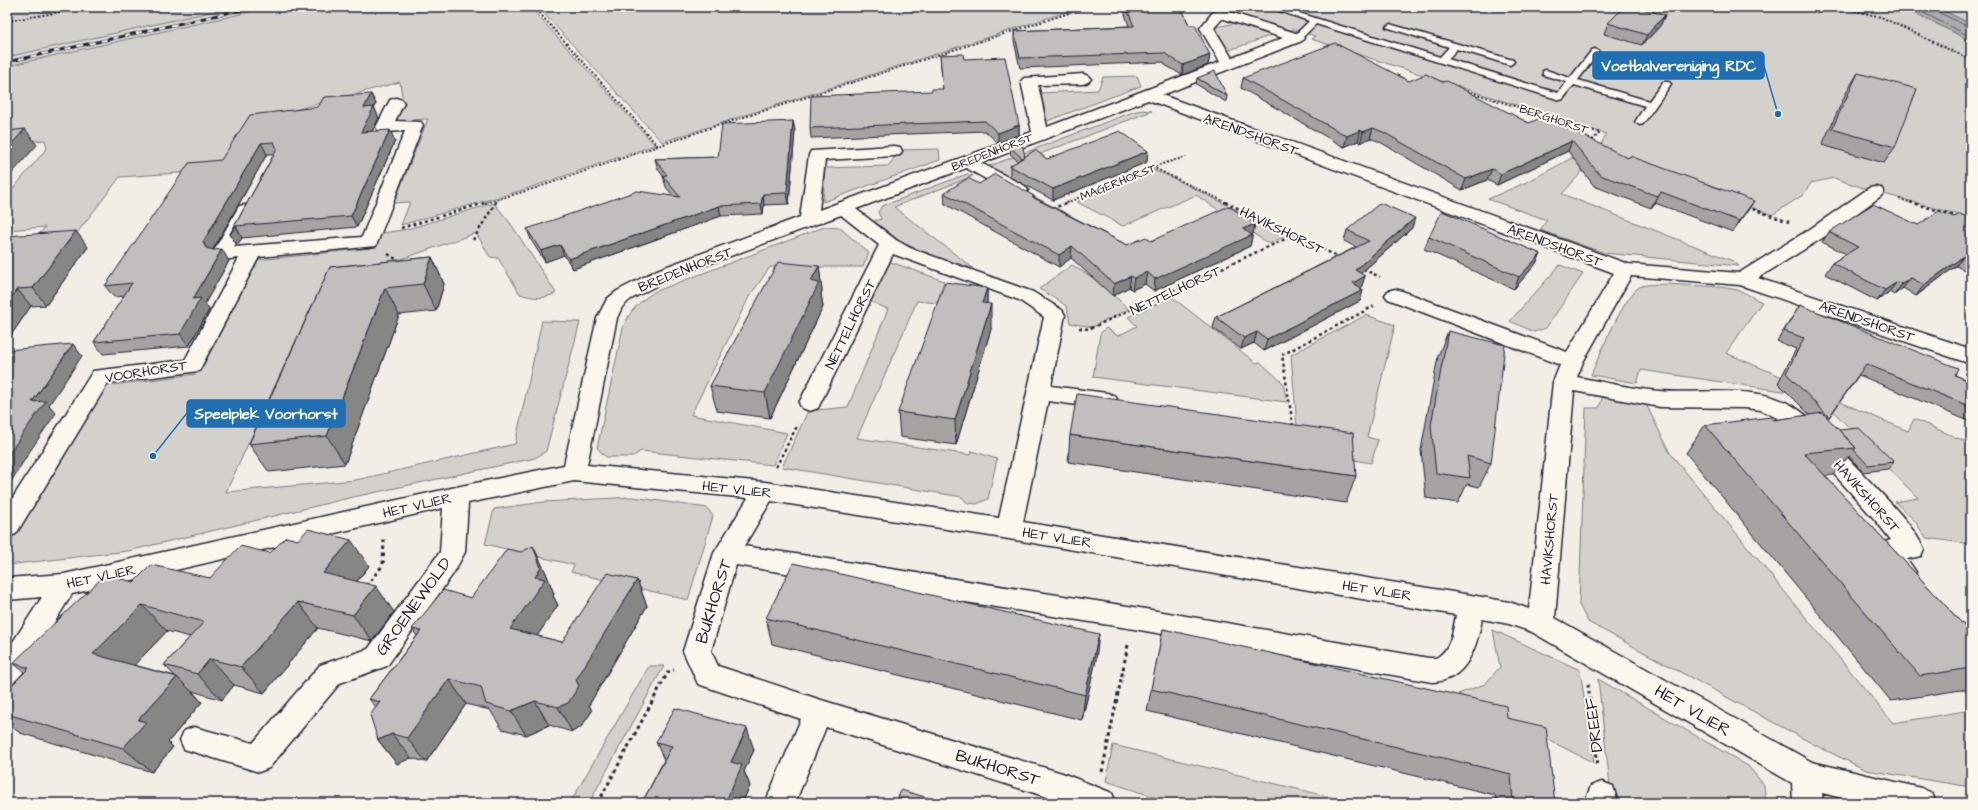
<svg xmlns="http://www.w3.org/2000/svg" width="1978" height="810" viewBox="0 0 1978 810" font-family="'Architects Daughter',sans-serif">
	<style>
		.built { fill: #e0dcd6 }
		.green { fill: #d4d1cc; stroke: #7b7a84 }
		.water { fill: #aeabad; stroke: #76747f }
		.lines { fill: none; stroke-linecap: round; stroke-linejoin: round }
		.shore { stroke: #5a5969; stroke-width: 1 }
		.service-casing { stroke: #22223b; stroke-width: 3 }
		.minor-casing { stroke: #22223b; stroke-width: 3 }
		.path-far2 { stroke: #22223b; stroke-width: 2; stroke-dasharray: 2 2; stroke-linecap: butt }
		.path-far1 { stroke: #22223b; stroke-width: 2.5; stroke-dasharray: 3 3; stroke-linecap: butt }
		.path { stroke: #22223b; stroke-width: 3; stroke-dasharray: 3.5 3.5; stroke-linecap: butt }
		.service { fill: #fbf7ec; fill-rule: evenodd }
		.minor { fill: #fbf7ec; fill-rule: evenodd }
		.rail-casing { stroke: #22223b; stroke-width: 3 }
		.rail { stroke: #fbf7ec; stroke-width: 2; stroke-dasharray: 6; stroke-linecap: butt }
		.wall { fill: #a7a3a3; stroke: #22223b; fill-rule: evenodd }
		.shaded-wall { fill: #888585; stroke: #22223b }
		.building { fill: #c2bebe; stroke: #22223b }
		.labels { text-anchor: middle; stroke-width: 4; stroke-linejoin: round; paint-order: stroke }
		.far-street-label { font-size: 12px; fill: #22223b; stroke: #fbf7ec }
		.street-label { font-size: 14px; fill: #22223b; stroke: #fbf7ec }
		.near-street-label { font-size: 17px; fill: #22223b; stroke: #fbf7ec }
		.leader { fill: none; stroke: #1f6fb2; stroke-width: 1.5 }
		.callout-dot { fill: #1f6fb2; stroke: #fbf7ec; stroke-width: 1.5 }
		.callout { fill: #1f6fb2; stroke: #1f6fb2; stroke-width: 1.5 }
		.callout-label { font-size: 15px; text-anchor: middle; font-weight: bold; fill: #fff }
	</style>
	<rect width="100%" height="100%" fill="#f2eee5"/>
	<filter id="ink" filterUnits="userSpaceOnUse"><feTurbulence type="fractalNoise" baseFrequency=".025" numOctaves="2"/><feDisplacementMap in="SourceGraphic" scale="8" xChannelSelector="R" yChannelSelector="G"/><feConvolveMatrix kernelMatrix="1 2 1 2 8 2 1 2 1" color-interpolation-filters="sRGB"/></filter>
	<g filter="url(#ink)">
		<path class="built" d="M150 7H299L7 73V37Z"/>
		<path class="green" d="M7 7H233L7 57Z
			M272 7H530L655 145 523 190 401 225 410 202 394 203 428 119 395 121 403 103 400 82 253 121 250 168 120 177 67 246 7 274 45 227 7 230V196L47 148 45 140 7 144V66Z
			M538 7H1082L662 142Z
			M1207 7H1903L1971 41V218L1866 189 1834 178 1811 183 1803 195 1772 215 1598 151 1606 134 1311 39 1315 36 1292 29 1288 32Z
			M1936 7H1971V24Z
			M1236 23 1272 35 1227 51 1216 27Z
			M1137 76 1141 86 1047 121 1041 93 1098 90 1103 77Z
			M1142 110 1152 111 1022 161 1069 196 1019 172 1002 177 984 168 1133 112Z
			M939 149 940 160 823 202 825 168 888 166 901 150Z
			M1585 151 1597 155 1562 194 1733 261 1739 266 1604 253 1540 230 1547 220 1488 199 1529 181Z
			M1153 170 1169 176 1287 235 1269 244 1196 195 1123 226 1077 202Z
			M967 174 973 176 894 207 973 268 939 258 901 242 874 221 881 219 878 212 882 206Z
			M494 203 511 224 556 293C543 300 534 298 520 294L498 258 490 257 476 233 325 286 323 299 313 303 226 492 356 480 515 444 542 321 580 322 546 451 535 458 349 498 128 551 7 565V545L106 386 196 374 202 368 258 260 372 248 383 233 408 229Z
			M824 227 840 228 869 253 863 267H770L749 297 691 415 787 433 773 465 641 451 632 457H606L597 448 623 328C630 310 638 303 654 292Z
			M888 261 944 281 937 303 917 301 857 438 971 455 972 451 997 459 988 499 977 504 967 503 962 497 782 467 808 411 848 407 888 309 871 302Z
			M1072 265 1095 279 1129 309 1092 327 1070 323 1067 307 1057 299 1039 289Z
			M1560 265 1583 274 1546 328 1534 332 1510 321Z
			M1668 284C1686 286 1727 285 1743 292 1749 295 1755 299 1762 302L1726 353 1908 431 1914 419 1971 444V544L1926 538 1915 521 1895 502 1918 498 1826 404 1789 392 1641 370 1637 383 1591 375C1599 356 1623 299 1638 288 1645 283 1659 285 1668 284Z
			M1172 297 1256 363 1260 362 1283 383 1287 402 1093 377 1100 334 1106 328 1118 336 1137 326 1128 317Z
			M1366 315 1395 325 1367 437 1378 440 1371 463 1299 450 1291 355Z
			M1603 395 1644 400 1670 453 1893 723 1971 710V787L1866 770 1817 746 1588 622 1579 605 1586 408H1599Z
			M633 497 707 508 713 516 688 600 571 572 574 565 485 544 494 509 544 502Z
			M1493 630 1580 670 1594 763 1458 694 1485 684 1500 667Z
			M649 666H664L589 803H570Z
			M1598 679 1748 766 1764 785 1766 803H1612Z
			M1113 745 1356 803H1172L1106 781Z"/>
		<path class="water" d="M1903 7H1936L1971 24V41Z"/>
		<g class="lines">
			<path class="shore" d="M1912 7 1971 37
				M1935 7 1938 12 1971 28"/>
			<defs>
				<path id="service" d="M1267 7H1280L1440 57 1449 47 1386 27 1390 24 1393 25 1513 60 1514 62 1510 65 1457 49 1448 59 1558 93 1567 82 1543 75V71L1546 70 1570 78 1592 50 1595 49 1599 52 1578 80 1649 101 1663 82H1669L1671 84 1643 124 1640 125 1635 122 1645 106 1574 85 1563 99 1560 100 1316 24 1300 40H1294V36L1309 21Z"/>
				<path id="minor" d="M1218 11 1230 12 1302 35 1304 38 1302 41 1162 95 1628 264 1739 273 1810 229 1869 188 1875 187 1881 188 1884 192 1881 196 1824 237 1758 278 1971 349V364L1740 285 1631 276 1583 362 1577 377C1604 382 1633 389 1660 391 1704 395 1761 382 1799 410 1822 426 1841 452 1861 472 1883 496 1910 520 1924 549L1921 556 1907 559 1916 572 1912 579C1894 585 1885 573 1877 558L1884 542 1891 540 1876 521 1810 447 1783 421 1761 410 1745 408 1660 407 1574 391 1555 618 1812 762 1921 788 1932 793 1936 803H1862L1822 793 1823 803H1793L1792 783 1532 632 1509 624 1482 619C1477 647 1466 682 1432 682L1134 629 736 565 711 651 718 666 818 699 1062 773 1112 793 1116 803H1066L826 727 795 803H765L801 719 698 684 683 651 714 553 748 498 574 481 468 503 465 552 453 574 387 666 340 683 269 768 259 772 184 749 180 740 184 731 194 727 253 743 320 665 368 649 440 552 443 508 72 594 17 683 7 686V651L42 597 7 600V578L64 574 456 487 564 465 597 318 607 299 617 291 657 270 800 217 809 155 811 151 894 146 900 147 902 151 900 155 894 156 825 160 819 210 1032 132 1021 81 1024 78 1083 74 1088 76 1091 79 1088 82 1083 84 1038 85 1047 127 1220 62 1200 28 1213 12ZM1222 19H1224L1283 38 1232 58 1214 28ZM1148 100 1614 273 1567 352 1402 291 1395 289 1388 291 1385 295 1388 299 1560 365 1553 382 1529 609 1509 602 1471 595 1023 522 1048 401 1107 409 1115 406 1118 401 1115 396 1107 393 1051 386 1065 315 1062 310 1033 292 910 248 896 240 856 209 966 168 1013 194 1019 195 1025 194 1028 190 1025 186 981 163ZM841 215 879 245 799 403 802 408 810 411 818 408 893 254 1019 300 1044 317 999 518 765 482 587 465 617 318 622 307 631 299 671 278ZM771 501 1009 539 1456 615C1453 631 1451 650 1436 658H1429L1134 607 744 546Z
					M396 98 402 100 404 103 395 121 421 122 423 125 376 246 259 257 199 371 108 383 16 534 7 537V507L93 371 185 360 239 258 221 260 214 258 212 254 239 206 245 205 251 206 254 210 234 247 362 237 405 131 384 132 378 130 376 127 390 100Z
					M1602 782 1613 786 1618 803H1588L1587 796 1591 786Z"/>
			</defs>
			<use href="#service" class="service-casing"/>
			<use href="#minor" class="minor-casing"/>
			<path class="path-far2" d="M534 7 658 146
				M1839 7 1881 17 1971 60
				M7 21 91 7
				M1467 91 1600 133 1591 141
				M1152 167 1227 203
				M1899 199 1913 203
				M485 203 536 188 710 128 1088 7
				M495 203 498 199
				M1066 203 1152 167 1186 157"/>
			<path class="path-far1" d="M1225 202 1339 257
				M1910 202 1959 217
				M1747 207 1789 222
				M1052 209 1068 202
				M401 228 488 202
				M473 240 496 202
				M388 254 399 261
				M1363 269 1380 277
				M1079 328 1089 329 1292 236
				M1293 426 1282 355 1374 306
				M776 467 798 424"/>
			<path class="path" d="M366 586 383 565 384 539
				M1588 684 1598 766
				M1102 772 1128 645
				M598 803 668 672 674 670"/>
			<use href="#service" class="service"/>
			<use href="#minor" class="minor"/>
			<defs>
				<path id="rail" d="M7 62 254 7"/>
			</defs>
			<use href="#rail" class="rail-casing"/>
			<use href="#rail" class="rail"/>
		</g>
		<path class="wall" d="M1125 7H1181L1189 25 1210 55 1208 65 1182 75 1165 65 1164 62 1020 68 1014 41V31L1129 26 1125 14Z
			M1665 15 1660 26 1642 45 1604 34 1608 23Z
			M940 55 964 59 1019 125V135L998 143 985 131 811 138 810 128 943 89Z
			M1858 73 1895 147 1884 163 1822 145 1848 89Z
			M1197 78 1227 96 1226 102 1196 84Z
			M1243 78 1409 81 1442 82 1529 123 1628 158 1747 212 1733 232 1655 203 1651 208 1594 186 1568 151 1497 185 1487 180 1462 190 1380 142 1370 138 1360 143 1358 141 1344 147 1241 88Z
			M371 94 376 104 374 107 379 118 372 131 395 141 357 227 242 238 237 245 230 234 274 154H267L213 250 229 261 205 303 209 310 189 346 103 354 94 342 124 296 114 297 105 286 221 160 318 107Z
			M793 121 795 131 789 204 764 205 763 214 721 216 573 269 564 255 545 262 531 240 527 229 673 196 666 187 663 176 658 169 655 159 718 157Z
			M1011 148 1025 157 1047 159 1147 162 1053 200 1010 177V166L1018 161 1010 154Z
			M979 184 1034 196V197L1127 245 1255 224 1250 246 1154 291 1145 284 1132 290 1129 287 1113 296 1071 258 1059 267 945 204 944 193Z
			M1954 217 1971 219V273L1956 266 1916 296 1903 288 1894 295 1889 292 1877 301 1825 274 1832 263 1846 254 1822 242 1829 232 1918 225Z
			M1412 228 1360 274 1365 276 1361 288 1363 290 1360 301 1264 351 1254 343 1241 349 1213 328 1216 317 1356 247 1344 241 1347 230Z
			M7 236 88 247 46 305 31 306 7 341Z
			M1429 237 1541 254 1535 265 1514 289 1424 249Z
			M432 257 444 284 436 311 399 315 345 464 269 472 249 444 330 267Z
			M819 266 822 291 821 294 823 307 770 418 717 411 710 386Z
			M987 288V304L991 329 956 445 900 437 898 412Z
			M1800 305 1955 375 1971 382V422L1859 375 1828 419 1839 430 1894 462 1888 469 1863 472 1849 456 1833 475 1825 476 1971 633V686L1967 689 1891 701 1686 453 1705 425 1774 420 1810 415 1778 383 1796 349 1777 341Z
			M1448 331 1491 463 1479 487 1467 484 1458 503 1426 498 1421 450 1438 356Z
			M1971 429V443L1968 441Z
			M1070 435 1356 476 1346 503 1068 462Z
			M533 546 546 573 554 594 553 596 558 605 537 636 562 642 637 580 647 606 589 705 592 711 581 727 572 732 549 725 526 735 502 729 490 710 466 704 426 762 411 758 397 764 378 740 376 707 369 699 417 636 412 629 471 598Z
			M270 553 369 566 357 581 394 612 372 641 318 628 264 693 234 685 222 700 192 691 202 702 168 742 173 747 152 772 20 733 7 723V690L24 672 13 663 134 582 210 578ZM167 631 190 637 164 665 175 676 134 665Z
			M766 618 1096 660 1082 720 772 644Z
			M1163 629 1507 718 1555 803H1496L1495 795 1147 711Z
			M656 742 754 750 744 771 750 786 742 803H642L664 760Z"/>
		<path class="shaded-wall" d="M1665 15 1660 26 1642 45 1647 35Z
			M1210 55 1208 65 1182 75 1183 65Z
			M371 94 376 104 374 107 379 118 366 143 361 132 364 108Z
			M793 121 795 131 789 204 787 193Z
			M1019 125V135L998 143V133Z
			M1373 128 1370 138 1360 143 1363 132Z
			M25 129 37 145 7 179V149Z
			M390 130 395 141 357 227 351 216Z
			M1361 130 1358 141 1344 147 1347 136Z
			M1572 141 1568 151 1497 185 1501 174Z
			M261 143 267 154 211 253 206 248 203 242Z
			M1148 151 1147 162 1053 200V189Z
			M1492 169 1487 180 1462 190 1466 179Z
			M1661 192 1655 203 1651 208 1657 196Z
			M763 194 764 205 763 214 761 204Z
			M1754 201 1747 212 1733 232 1739 221Z
			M719 206 721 216 573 269 569 259Z
			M1415 218 1412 228 1352 281 1355 270Z
			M1255 224 1250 246 1154 291 1155 279 1243 229Z
			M236 226 242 238 237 245 230 234Z
			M76 231 88 247 46 305 33 288Z
			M560 245 564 255 545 262 541 251Z
			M1072 246 1071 258 1059 267V255Z
			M222 249 229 261 205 303 209 310 189 346 180 334 193 299Z
			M1541 254 1535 265 1514 289 1519 277Z
			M1964 256 1956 266 1916 296 1924 285Z
			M432 257 444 284 436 311 423 284Z
			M819 266 822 291 821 294 823 307 770 418 765 393 811 281Z
			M1147 272 1145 284 1132 290 1134 278Z
			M1131 276 1129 287 1113 296 1114 284Z
			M1365 276 1361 288 1349 294 1353 283Z
			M1911 278 1903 288 1894 295 1902 284Z
			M1897 282 1889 292 1877 301 1885 290Z
			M385 288 399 315 345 464 327 436Z
			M987 288V312L982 303Z
			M17 289 31 306 7 341V304Z
			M1363 290 1360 301 1264 351 1267 339Z
			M991 304V329L956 445 955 420Z
			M1257 332 1254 343 1241 349 1244 338Z
			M73 344 82 356 49 405 56 413 30 451 7 488V457L32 402Z
			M351 540 369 566 342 599 323 573Z
			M533 546 546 573 554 594 553 596 558 605 525 654 510 629 535 577Z
			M637 580 647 606 589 705 592 711 581 727 572 732 558 707Z
			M376 586 394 612 372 641 353 615Z
			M298 602 318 628 264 693 241 667Z
			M142 605 167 631 120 680 93 654Z
			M1099 634 1096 660 1082 720 1085 695Z
			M210 659 234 685 222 700 197 674Z
			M177 677 202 702 168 742 173 747 152 772 123 748 138 720Z
			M449 679 466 704 426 762 407 738Z
			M535 701 549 725 526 735 511 711Z
			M747 728 754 750 744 771 750 786 742 803H725L731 762Z
			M392 734 411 758 397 764 378 740Z"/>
		<path class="building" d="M1126 7H1181L1189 25H1195L1210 55 1183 65 1167 55 1165 53 1020 58 1014 31 1134 26Z
			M1624 7H1637L1665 15 1647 35 1608 23Z
			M1335 43 1409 81 1426 74 1442 82 1447 81 1529 123 1545 116 1628 158 1630 156 1754 201 1739 221 1661 192 1657 196 1600 175 1572 141 1501 174 1492 169 1466 179 1383 132 1373 128 1363 132 1361 130 1347 136 1243 78Z
			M963 54 964 59 1005 57 1019 125 998 133 985 121 810 128 811 96 932 91V89H943L940 55Z
			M1215 71 1227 96 1197 78Z
			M1858 73 1917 89 1895 147 1832 129Z
			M371 94 364 108 374 107 361 132 390 130 351 216 236 226 230 234 277 149 274 142 261 143 203 242 206 248 214 250 222 249 193 299 201 298 180 334 94 342 132 283 105 286 189 163 221 160 250 115 318 107 324 97Z
			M793 121 787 193 763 194 761 204 719 206 569 259 560 245 541 251 527 229 637 191 680 197 663 176 667 175 655 159 718 157 722 124Z
			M25 129 7 149V131Z
			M1120 131 1148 151 1053 189 1010 166 1035 150 1047 159Z
			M1022 143 1025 157 1022 158 1011 148Z
			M995 174 1034 196 1032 197 1127 245 1146 237 1151 241 1229 206 1255 224 1243 229 1252 235 1155 279 1147 272 1134 278 1131 276 1114 284 1072 246 1059 255 944 193 968 178 979 184Z
			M1380 203 1415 218 1355 270 1365 276 1353 283 1363 290 1267 339 1257 332 1244 338 1216 317 1369 241 1347 230Z
			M1873 204 1918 225 1939 211 1954 217 1960 214 1971 219V259L1964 256 1924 285 1911 278 1902 284 1897 282 1885 290 1832 263 1858 247 1829 232Z
			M1442 211 1541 254 1519 277 1429 237Z
			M76 231 33 288 17 289 7 304V236Z
			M432 257 423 284 385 288 327 436 249 444 330 267Z
			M778 262 819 266 811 281 819 283 765 393 710 386Z
			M945 282 987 288 982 303 991 304 955 420 898 412Z
			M1800 305 1958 368 1955 375 1971 382V407L1866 364 1829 417 1786 373 1804 338 1784 331Z
			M1448 331 1505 345 1491 463 1467 456 1470 478 1436 473 1431 425Z
			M73 344 32 402 46 401 19 439 7 457V350Z
			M1077 394 1353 433 1356 476 1070 435Z
			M1823 413 1856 448 1804 453 1971 633V668L1920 676 1705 425 1771 417 1774 420Z
			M1859 428 1894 462 1868 465 1854 450 1856 448 1839 430Z
			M308 529 351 540 323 573 376 586 353 615 298 602 241 667 210 659 197 674 164 665 204 622 142 605 93 654 177 677 138 720 146 722 123 748 7 714V690L29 668 13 663 105 575 134 582 151 565 210 578 240 546 270 553 286 537 298 540Z
			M533 546 541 568 535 577 545 579 510 629 562 642 607 573 637 580 576 680 579 686 568 703 558 707 535 701 511 711 486 704 481 687 449 679 407 738 392 734 378 740 370 715 380 702 369 699 421 631 412 629 443 590 471 598 507 549 521 552Z
			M793 563 1099 634 1085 695 766 618Z
			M1163 629 1506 706 1507 718 1546 727 1555 803H1513L1511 774 1151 689Z
			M675 708 747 728 731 762 742 765 725 803H642L672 746 656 742Z
			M901 790 946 803H896Z"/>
	</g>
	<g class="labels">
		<g class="far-street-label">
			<text transform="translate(1554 119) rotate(18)" y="4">BERGHORST</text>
			<text transform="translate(992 152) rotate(-21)" y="4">BREDENHORST</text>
			<text transform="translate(1118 182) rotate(-22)" y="4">MAGERHORST</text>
		</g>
		<g class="street-label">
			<text transform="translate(1251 134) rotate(20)" y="5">ARENDSHORST</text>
			<text transform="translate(1282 230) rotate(26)" y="5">HAVIKSHORST</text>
			<text transform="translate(1555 245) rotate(20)" y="5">ARENDSHORST</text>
			<text transform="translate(685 269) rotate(-22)" y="5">BREDENHORST</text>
			<text transform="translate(1175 290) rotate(-25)" y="5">NETTELHORST</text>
			<text transform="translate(1867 321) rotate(19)" y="5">ARENDSHORST</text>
			<text transform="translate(850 324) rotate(-64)" y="5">NETTELHORST</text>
			<text transform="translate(146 371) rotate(-9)" y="5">VOORHORST</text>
			<text transform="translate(737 489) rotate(6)" y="5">HET VLIER</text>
			<text transform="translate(1867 496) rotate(48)" y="5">HAVIKSHORST</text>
			<text transform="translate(417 505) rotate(-13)" y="5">HET VLIER</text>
			<text transform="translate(1057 537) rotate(9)" y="5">HET VLIER</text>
			<text transform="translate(1549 539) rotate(-85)" y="5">HAVIKSHORST</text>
			<text transform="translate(101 576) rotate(-12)" y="5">HET VLIER</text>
			<text transform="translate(1377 590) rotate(9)" y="5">HET VLIER</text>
		</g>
		<g class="near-street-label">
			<text transform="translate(713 601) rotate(-73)" y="6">BUKHORST</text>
			<text transform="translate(413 606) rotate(-54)" y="6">GROENEWOLD</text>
			<text transform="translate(1693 710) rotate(30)" y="6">HET VLIER</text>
			<text transform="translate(1593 725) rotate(-97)" y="6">DREEF</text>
			<text transform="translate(998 767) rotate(17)" y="6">BUKHORST</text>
		</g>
	</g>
	<path class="leader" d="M1778 114L1764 66M153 456L187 413"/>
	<g class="callout-dot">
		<circle cx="1778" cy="114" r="4"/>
		<circle cx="153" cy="456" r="4"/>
	</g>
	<g class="callout">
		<rect x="1593" y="52" width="171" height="27" rx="4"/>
		<rect x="187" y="400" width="158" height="27" rx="4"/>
	</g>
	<g class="callout-label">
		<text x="1679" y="71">Voetbalvereniging RDC</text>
		<text x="266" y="419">Speelplek Voorhorst</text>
	</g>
	<rect width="1978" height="810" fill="none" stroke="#fbf7ec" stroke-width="24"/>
	<rect x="12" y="12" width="1954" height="786" fill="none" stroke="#22223b" stroke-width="1.5" filter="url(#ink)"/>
</svg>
